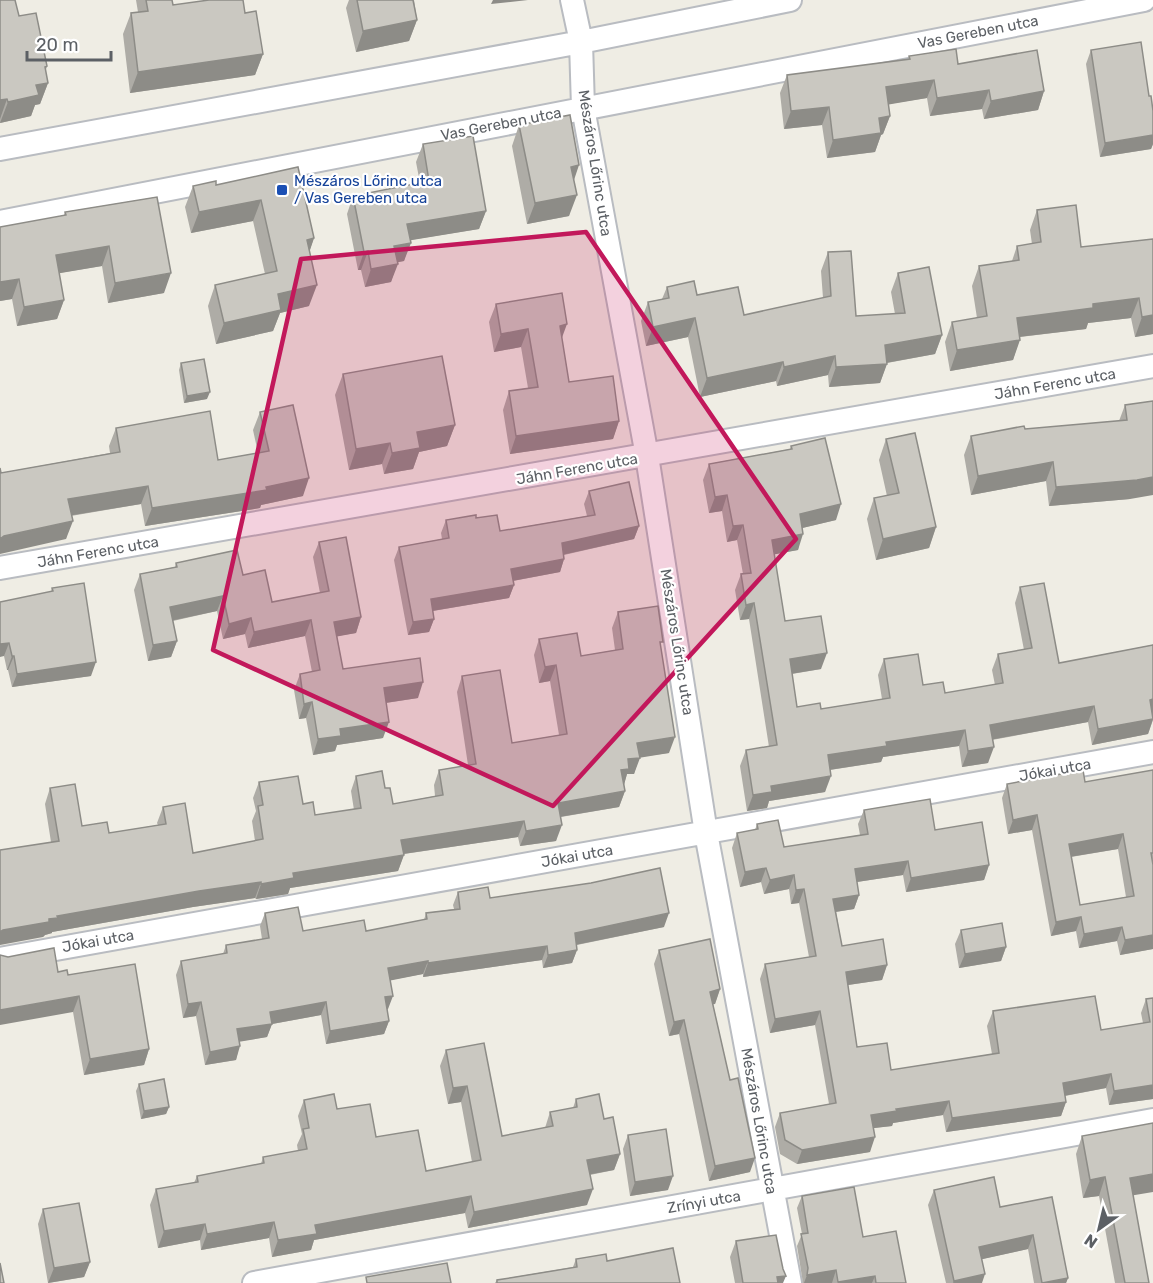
<svg xmlns="http://www.w3.org/2000/svg" width="1153" height="1283" viewBox="0 0 1153 1283" font-family="Rubik,sans-serif">
	<style>
		.lines { fill: none; stroke-linecap: round; stroke-linejoin: round }
		.minor-casing { stroke: #b9bcc1; stroke-width: 26 }
		.minor { stroke: #fff; stroke-width: 22 }
		.wall { fill: #aeaca6; fill-rule: evenodd }
		.shaded-wall { fill: #8d8c87 }
		.building { fill: #cac8c1; stroke: #8d8c87; stroke-width: 1.5; fill-rule: evenodd }
		.marked { fill: #c2185b; fill-opacity: 0.2; stroke: #c2185b; stroke-width: 4.5; stroke-linejoin: round }
		.transit-dot { fill: #1a4fb4; stroke: #fff; stroke-width: 2 }
		.labels { text-anchor: middle; stroke-width: 4.5; stroke-linejoin: round; paint-order: stroke }
		.street-label { font-size: 15px; fill: #5c6065; stroke: #fff }
		.transit-label { font-size: 15px; fill: #164399; stroke: #fff; text-anchor: start }
	</style>
	<rect width="100%" height="100%" fill="#efede4"/>
	<g class="lines">
		<defs>
			<path id="minor" d="M572 0 581 42 583 108 647 456 706 833 790 1283
				M0 149 581 42 790 0
				M0 222 1144 0
				M0 568 1153 366
				M0 959 1153 752
				M254 1283 1153 1120"/>
		</defs>
		<use href="#minor" class="minor-casing"/>
		<use href="#minor" class="minor"/>
	</g>
	<path class="wall" d="M0 0 19 16 45 71 48 83 40 104 35 105 31 116 0 123Z
		M136 0H172L173 5 245 13 263 54 255 75 130 93 123 34 131 13 138 12Z
		M349 0H414L417 20 409 41 356 52 346 8Z
		M1091 50 1149 96 1153 111V144L1151 149 1100 157 1086 64Z
		M909 56 958 64 1044 91 1038 110 984 119 982 109 930 116 927 98 888 104 890 116 883 134 881 135 875 152 827 158 822 125 784 129 780 93 787 75 908 60Z
		M519 125 574 181 569 216 527 224 512 146Z
		M423 144 486 211 479 229 410 240 404 261 397 262 391 282 365 287 361 270H358L347 214 353 196 420 183 416 162Z
		M298 167 314 238 309 252V306L280 313 273 331 216 344 208 306 215 285 265 274 253 221 191 233 185 207 193 186 216 185Z
		M157 197 164 293 108 303 102 266 59 273 64 300 57 319 17 326 12 299 0 301 64 215 65 212Z
		M1037 210 1081 247 1153 239V334L1135 337 1131 318 1088 323 1086 329 1020 337 1013 360 950 371 945 342 952 322 977 318 972 286 979 266 1012 261 1017 246 1032 244 1030 230Z
		M828 252 856 316 895 314 891 292 898 273 942 335 935 354 887 363 880 383 829 387 828 375 777 386 776 381 700 397 688 337 646 346 641 321 648 302 662 299 667 287 697 295 744 315 823 298 821 271Z
		M496 304 562 339 569 382 619 421 613 439 510 454 503 410 509 391 528 388 521 347 494 352 489 322Z
		M181 363 207 399 184 403 179 370Z
		M343 374 455 425 447 446 419 452 413 469 384 474 382 464 349 470 335 395Z
		M1153 401 1130 499 1049 506 1046 481 971 495 964 455 971 436 1025 429 1119 421 1125 405Z
		M260 412 303 496 261 505 260 508 145 526 141 504 71 516 66 539 1 473 110 453 109 446 116 428 218 460 258 453 253 430Z
		M886 439 936 527 929 548 876 560 867 519 874 498 887 496 879 460Z
		M791 446 836 520 802 528 798 550 774 554 785 621 821 669 792 674 797 707 821 709 882 699 878 675 884 659 923 685 945 693 995 685 992 670 998 654 1024 650 1015 603 1020 587 1059 663 1152 645 1153 644V720L1148 734 1092 745 1088 722 992 740 988 763 962 767 959 746 883 757 881 762 830 770 825 792 769 801 767 808 747 811 740 766 746 750 769 747 749 619 740 620 735 590 741 574H743L737 540 727 542 722 511 709 513 703 480 709 464 790 449Z
		M589 491 639 526 634 539 564 555V559L560 572 513 581 514 585 509 598 433 611 434 619 429 632 408 635 394 560 399 547 442 539 441 533 446 520 476 518 500 531 587 516 584 504Z
		M319 542 361 617 356 633 337 636 343 669 418 698 386 703 383 738 337 745 335 751 313 755 306 718 299 719 294 690 300 674 312 672 305 636 248 648 245 634 223 639 217 611 173 621 177 641 171 657 148 661 134 590 140 574 175 567 176 563 243 575 272 602 320 593 313 557Z
		M52 588 91 676 12 687 8 670H7L4 656 0 602 51 592Z
		M618 612 661 648 669 753 639 757 634 774H627L624 784 625 791 619 807 561 817 556 841 520 846 518 837 404 854 398 871 290 888 288 894 256 899 255 898 193 907 52 932V933L45 935 43 937 51 842 45 804 50 788 82 826 109 833 158 825 157 823 163 807 193 853 255 841 252 821 256 811 253 798 259 782 303 804 315 815 354 810 351 791 356 776 385 788 393 804 435 796 434 785 439 770 468 765 457 692 462 676 512 743 559 735 550 681 539 683 534 655 539 639 581 656 615 650 612 628Z
		M1153 770V949L1120 955 1117 941 1079 948 1076 931 1051 936 1032 830 1008 834 1002 798 1007 784 1085 782ZM1118 849 1126 897 1080 905 1071 857Z
		M864 810 935 830 989 865 984 880 906 892 903 875 857 882 859 895 854 909 836 912 842 946 887 965 882 980 848 985 857 1047 891 1070 992 1054 987 1026 993 1011 1101 1030 1143 1023 1141 1013 1146 999 1153 998V1099L1109 1105 1106 1088 1065 1096 1066 1102 1061 1116 946 1132 943 1115 893 1123 892 1126 873 1128 870 1152 797 1164 780 1154 775 1127 780 1113 829 1104 815 1025 770 1033 760 979 765 964 809 957 799 903 791 904 789 889 764 894 761 882 740 887 732 848 737 833 755 830 757 824 784 847 860 835 858 824Z
		M458 892 490 898 664 927 577 945V950L572 963 543 968 542 960 423 977V974L390 980 388 1009 387 1010 389 1021 384 1034 326 1044 321 1015 272 1024 267 1037 240 1041 236 1060 205 1065 196 1016 183 1018 176 975 181 961 223 954 226 945 262 939 260 926 265 913 303 931H366L424 920 426 913 454 909 453 905Z
		M961 930 1006 947 1001 961 959 968 955 944Z
		M659 950 720 989 715 1004H713L750 1172 709 1181 679 1034 669 1036 654 964Z
		M58 972 68 975 149 1049 144 1065 84 1075 73 1012Z
		M446 1050 502 1136 545 1128 550 1112 573 1108 576 1099 604 1119 620 1154 614 1170 590 1175 587 1205 468 1228 465 1213 314 1240 311 1250 272 1257 269 1238 201 1250 200 1240 158 1248 150 1205 156 1189 194 1183 197 1176 261 1164 263 1157 298 1151 297 1145 302 1134 298 1116 304 1100 337 1109 376 1137 426 1171 472 1162 461 1102 448 1104 440 1066Z
		M139 1084 169 1107 166 1114 141 1119 136 1091Z
		M628 1135 668 1190 630 1196 623 1149Z
		M1082 1136 1133 1195 1149 1283H1115L1099 1196 1083 1198 1076 1154Z
		M934 1190 1000 1207 1052 1197 1068 1278 1066 1283H1034L1028 1249 982 1259V1283H946L928 1205Z
		M802 1196 863 1237 906 1283H803L797 1246 802 1234 797 1208Z
		M43 1209 90 1262 84 1277 48 1283 38 1224Z
		M736 1241 783 1283H735L730 1257Z
		M576 1259 607 1261 680 1283H495L497 1280 573 1267Z"/>
	<path class="shaded-wall" d="M493 0H528L491 4Z
		M417 20 409 41 356 52 363 31Z
		M263 54 255 75 130 93 138 72Z
		M47 66 41 84 48 83 40 104 35 105 31 116 0 123 8 102 45 67Z
		M934 80 927 98 880 106 886 87Z
		M989 90 982 109 930 116 937 98Z
		M1044 91 1038 110 984 119 991 101Z
		M7 99 0 119V100Z
		M829 107 822 125 784 129 791 111Z
		M890 116 883 134 881 135 875 152 827 158 833 140 879 118Z
		M1153 135V144L1151 149 1100 157 1105 143Z
		M579 165 572 186 571 167Z
		M577 195 569 216 527 224 535 203Z
		M261 200 253 221 191 233 199 212Z
		M486 211 479 229 400 242 407 224Z
		M314 238 307 259V240Z
		M411 243 404 261 388 264 394 246Z
		M109 246 102 266 49 275 56 255Z
		M368 251 361 270H358L364 252Z
		M398 264 391 282 365 287 371 269Z
		M171 273 164 293 108 303 115 283Z
		M19 279 12 299 0 301V282Z
		M317 285 309 306 280 313 273 331 216 344 224 323 278 294Z
		M1139 298 1131 318 1088 323 1086 329 1009 338 1017 318 1093 304Z
		M64 300 57 319 17 326 24 307Z
		M1153 315V334L1135 337 1142 317Z
		M695 318 688 337 646 346 653 327Z
		M567 324 560 343V326Z
		M528 329 521 347 494 352 501 334Z
		M942 335 935 354 880 364H887L880 383 829 387 836 367 885 345Z
		M1020 340 1013 360 950 371 957 350Z
		M835 356 828 375 777 386 784 367Z
		M783 362 776 381 700 397 707 378Z
		M210 392 207 399 184 403 187 396Z
		M619 421 613 439 510 454 516 436Z
		M455 425 447 446 419 452 413 469 384 474 392 453 417 432Z
		M390 443 382 464 349 470 356 449Z
		M1053 462 1046 481 971 495 978 476Z
		M1153 477V495L1130 499 1049 506 1056 487Z
		M309 478 303 496 261 505 260 508 145 526 152 508 266 487Z
		M148 486 141 504 61 517 68 499Z
		M727 495 722 511 709 513 715 497Z
		M841 504 836 520 794 530 800 514Z
		M73 521 66 539 0 554V539L4 536Z
		M743 525 737 540 727 542 733 526Z
		M639 526 634 539 557 556 562 543Z
		M936 527 929 548 876 560 883 539Z
		M803 534 798 550 766 556 772 540Z
		M564 559 560 572 506 582 511 569Z
		M514 585 509 598 426 612 431 599Z
		M223 596 217 611 165 622 170 607Z
		M754 603 749 619 740 620 746 605Z
		M361 617 356 633 329 638 334 622Z
		M251 618 245 634 223 639 229 624Z
		M434 619 429 632 408 635 413 622Z
		M311 620 305 636 248 648 254 632Z
		M177 641 171 657 148 661 153 645Z
		M9 643 4 656 0 657V644Z
		M827 653 821 669 784 675 790 659Z
		M12 656H14L8 670H7Z
		M96 662 91 676 12 687 17 674Z
		M556 665 550 681 539 683 545 667Z
		M423 682 418 698 378 704 384 688Z
		M1153 699V714L1144 716 1150 700Z
		M312 702 306 718 299 719 304 704Z
		M1094 706 1088 722 984 741 990 725Z
		M1153 719 1148 734 1092 745 1098 729Z
		M389 722 383 738 337 745 335 751 313 755 318 739 340 729Z
		M965 730 959 746 883 757 881 762 822 771 828 755 886 742Z
		M675 737 669 753 632 759 637 743Z
		M994 747 988 763 962 767 968 751Z
		M640 758 634 774H627L624 785 621 770 628 759Z
		M831 776 825 792 769 801 767 808 747 811 753 795 771 786Z
		M625 791 619 807 553 818 558 803Z
		M1037 815 1032 830 1008 834 1013 820Z
		M524 821 518 837 396 855 401 840Z
		M562 825 556 841 520 846 526 831Z
		M1123 834 1118 849 1063 858 1069 844Z
		M404 855 398 871 290 888 288 894 256 899 261 884 293 873Z
		M908 861 903 875 850 883 855 869Z
		M989 865 984 880 906 892 911 878Z
		M766 868 761 882 740 887 745 872Z
		M794 875 789 889 764 894 770 880Z
		M261 882 255 898 193 907 52 932V933L45 935 43 937 0 945V932L3 930 57 916 199 891Z
		M804 889 799 903 791 904 796 890Z
		M859 895 854 909 828 913 833 899Z
		M669 913 664 927 570 946 575 933Z
		M1081 917 1076 931 1051 936 1056 922Z
		M1122 927 1117 941 1079 948 1084 934Z
		M1153 935V949L1120 955 1125 940Z
		M547 946 542 960 423 977 428 963Z
		M1006 947 1001 961 959 968 965 954Z
		M577 950 572 963 543 968 548 955Z
		M428 961 423 974 383 982 388 968Z
		M887 965 882 980 841 986 846 972Z
		M720 989 715 1004 704 1006 710 992Z
		M79 996 73 1012 0 1025V1010Z
		M393 996 388 1009 380 1011 385 997Z
		M201 1002 196 1016 183 1018 188 1004Z
		M326 1002 321 1015 272 1024 267 1037 232 1043 237 1029 270 1012Z
		M820 1011 815 1025 770 1033 775 1019Z
		M684 1020 679 1034 669 1036 674 1022Z
		M389 1021 384 1034 326 1044 330 1031Z
		M240 1046 236 1060 205 1065 210 1052Z
		M149 1049 144 1065 84 1075 90 1059Z
		M1111 1074 1106 1088 1058 1097 1063 1083Z
		M1153 1085V1099L1109 1105 1114 1091Z
		M467 1086 461 1102 448 1104 453 1088Z
		M949 1101 943 1115 893 1123 892 1126 866 1129 871 1115 896 1109Z
		M1066 1102 1061 1116 946 1132 952 1118Z
		M169 1107 166 1114 141 1119 144 1111Z
		M875 1137 870 1152 797 1164 802 1150Z
		M620 1154 614 1170 581 1176 587 1160Z
		M755 1158 750 1172 709 1181 715 1166Z
		M1153 1174V1192L1123 1197 1130 1178Z
		M673 1176 668 1190 630 1196 635 1182Z
		M1105 1177 1099 1196 1083 1198 1090 1180Z
		M593 1189 587 1205 468 1228 474 1212Z
		M471 1196 465 1213 314 1240 311 1250 272 1257 278 1240 315 1225Z
		M274 1222 269 1238 201 1250 207 1234Z
		M205 1224 200 1240 158 1248 164 1231Z
		M1033 1235 1028 1249 974 1261 979 1247Z
		M90 1262 84 1277 48 1283 54 1268Z
		M836 1270 832 1283H804L807 1275Z
		M985 1274 982 1283H953L954 1281Z
		M786 1276 783 1283H775L777 1277Z
		M875 1276 872 1283H838V1282Z
		M1068 1278 1066 1283H1043Z"/>
	<path class="building" d="M0 0H15L19 16 36 13 47 66 45 67 48 83 36 85 39 95 8 102 7 99 0 100Z
		M146 0H172L173 5 209 0H243L245 13 256 11 263 54 138 72 131 13 148 11Z
		M357 0H413L417 20 363 31Z
		M1141 42 1149 96H1151L1153 111V135L1105 143 1091 50Z
		M956 49 958 64 1037 50 1044 91 991 101 989 90 937 98 934 80 886 87 890 116 879 118 881 133 833 140 829 107 791 111 787 75 910 59 909 56Z
		M570 115 579 165 571 167 577 195 535 203 519 125Z
		M473 136 486 211 407 224 411 243 394 246 398 264 371 269 368 251 364 252 353 196 429 181 423 144Z
		M298 167 314 238 307 240 317 285 278 294 281 310 224 323 215 285 277 271 261 200 199 212 193 186 216 181V185Z
		M157 197 171 273 115 283 109 246 56 255 64 300 24 307 19 279 0 282V227L66 215 65 212Z
		M1076 205 1081 247 1153 239V315L1142 317 1139 298 1093 304V308L1017 318 1020 340 957 350 952 322 987 316 979 266 1019 260 1017 246 1041 242 1037 210Z
		M851 251 856 316 905 313 898 273 929 267 942 335 885 345 887 364 836 367 835 356 784 367 783 362 707 378 695 318 653 327 648 302 669 298 667 287 694 281 697 295 738 287 744 315 831 296 828 252Z
		M562 293 567 324 560 326 569 382 613 376 619 421 516 436 509 391 538 387 528 329 501 334 496 304Z
		M442 356 455 425 417 432 420 448 392 453 390 443 356 449 343 374Z
		M204 359 210 392 187 396 181 363Z
		M1153 401V477L1137 480 1056 487 1053 462 978 476 971 436 1024 426 1025 429 1127 420 1125 405Z
		M293 405 309 478 266 487 267 490 152 508 148 486 68 499 73 521 4 536 0 539V468L1 473 120 452 116 428 210 411 218 460 269 451 260 412Z
		M915 433 936 527 883 539 874 498 899 493 886 439Z
		M825 438 841 504 800 514 803 534 772 540 785 621 821 616 827 653 790 659 797 707 820 703 821 709 890 698 884 659 918 654 923 685 943 682 945 693 1003 683 998 654 1032 648 1020 587 1044 583 1059 663 1153 645V699L1150 700 1153 719 1098 729 1094 706 990 725 994 747 968 751 965 730 886 742 887 746 828 755 831 776 771 786 772 792 753 795 746 750 777 745 754 603 746 605 741 574 751 573 743 525 733 526 727 495 715 497 709 464 792 449 791 446Z
		M629 482 639 526 562 543 564 559 511 569 514 585 431 599 434 619 413 622 399 547 449 538 446 520 476 515V518L497 515 500 531 595 515 589 491Z
		M346 537 361 617 334 622 343 669 420 658 423 682 384 688 389 722 340 729 341 736 318 739 312 702 304 704 300 674 320 670 311 620 254 632 251 618 229 624 223 596 170 607 177 641 153 645 140 574 177 567 176 563 237 550 243 575 265 570 272 602 329 591 319 542Z
		M84 583 96 662 17 674 14 656H12L9 643 0 644V602L53 591 52 588Z
		M658 606 663 642H660L675 737 637 743 640 758 628 759 629 769 621 770 625 791 558 803 562 825 526 831 524 821 401 840 404 855 293 873 294 878 261 884V882L199 891 57 916 58 918 49 919V922L3 930 0 932V850L59 841 50 788 75 784 82 826 107 822 109 833 166 824 163 807 185 803 193 853 263 839 258 806 263 805 259 782 298 776 303 804 313 802 315 815 361 808 356 776 382 771 385 788H390L393 804 443 795 439 770 476 764 462 676 500 670 512 743 567 734 556 665 545 667 539 639 577 633 581 656 623 649 618 612Z
		M1083 770 1085 782 1153 770V853H1151L1153 865V935L1125 940 1122 927 1084 934 1081 917 1056 922 1037 815 1013 820 1007 784ZM1123 834 1134 896 1080 905 1069 844Z
		M930 799 935 830 982 822 989 865 911 878 908 861 855 869 859 895 833 899 842 946 883 939 887 965 846 972 857 1047 887 1043 891 1070 999 1053 993 1011 1095 996 1101 1030 1150 1022 1146 999 1153 998V1085L1114 1091 1111 1074 1063 1083 1066 1102 952 1118 949 1101 896 1109 897 1111 871 1115 875 1137 802 1150 785 1140 780 1113 836 1103 820 1011 775 1019 765 964 816 956 804 889 796 890 794 875 770 880 766 868 745 872 737 833 758 829 757 824 778 820 784 847 868 834 864 810Z
		M660 868 669 913 575 933 577 950 548 955 547 946 428 963V961L388 968 393 996 385 997 389 1021 330 1031 326 1002 270 1012 272 1024 237 1029 240 1046 210 1052 201 1002 188 1004 181 961 227 953 226 945 269 938 265 913 298 907 303 931 364 920 366 931 427 919 426 913 460 909 458 892 488 887 490 898 591 883Z
		M1002 923 1006 947 965 954 961 930Z
		M710 939 720 989 710 992 730 1080 738 1078 755 1158 715 1166 684 1020 674 1022 659 950Z
		M54 948 58 972 67 970 68 975 135 964 149 1049 90 1059 79 996 0 1010V955L8 957Z
		M484 1043 502 1136 553 1126 550 1112 577 1107 576 1099 599 1094 604 1119 613 1117 620 1154 587 1160 593 1189 474 1212 471 1196 315 1225 317 1234 278 1240 274 1222 207 1234 205 1224 164 1231 156 1189 198 1182 197 1176 264 1163 263 1157 307 1149 303 1129 309 1128 304 1100 334 1094 337 1109 370 1104 376 1137 418 1130 426 1171 481 1160 467 1086 453 1088 446 1050Z
		M164 1079 169 1107 144 1111 139 1084Z
		M1153 1123V1174L1130 1178 1149 1283H1125L1105 1177 1090 1180 1082 1136Z
		M666 1129 673 1176 635 1182 628 1135Z
		M994 1177 1000 1207 1052 1197 1068 1278 1042 1283 1033 1235 979 1247 985 1274 954 1281 934 1190Z
		M854 1187 863 1237 896 1231 906 1283H876L875 1276 838 1282 836 1270 807 1275 808 1268 801 1234 808 1233 802 1196Z
		M79 1203 90 1262 54 1268 43 1209Z
		M776 1235 783 1269 786 1276 777 1277 778 1283H743L736 1241Z
		M673 1248 680 1283H497V1280L577 1267 576 1259 606 1254 607 1261Z
		M0 1263 4 1283H0Z
		M447 1263 451 1283H367L366 1277Z"/>
	<path class="marked" d="M586 232 796 539 553 806 213 650 301 259Z"/>
	<rect class="transit-dot" x="276" y="184" width="12" height="12" rx="3"/>
	<g class="labels">
		<g class="street-label">
			<text transform="translate(978 32) rotate(-11)" y="5">Vas Gereben utca</text>
			<text transform="translate(501 124) rotate(-11)" y="5">Vas Gereben utca</text>
			<text transform="translate(595 163) rotate(81)" y="5">Mészáros Lőrinc utca</text>
			<text transform="translate(1055 384) rotate(-10)" y="5">Jáhn Ferenc utca</text>
			<text transform="translate(577 469) rotate(-10)" y="5">Jáhn Ferenc utca</text>
			<text transform="translate(98 552) rotate(-10)" y="5">Jáhn Ferenc utca</text>
			<text transform="translate(677 642) rotate(81)" y="5">Mészáros Lőrinc utca</text>
			<text transform="translate(1055 770) rotate(-10)" y="5">Jókai utca</text>
			<text transform="translate(577 856) rotate(-10)" y="5">Jókai utca</text>
			<text transform="translate(98 941) rotate(-10)" y="5">Jókai utca</text>
			<text transform="translate(759 1121) rotate(80)" y="5">Mészáros Lőrinc utca</text>
			<text transform="translate(704 1202) rotate(-10)" y="5">Zrínyi utca</text>
		</g>
		<g class="transit-label">
			<text x="294" y="186">Mészáros Lőrinc utca<tspan x="294" dy="17">/ Vas Gereben utca</tspan></text>
		</g>
	</g>
	<g transform="translate(1099 1229) rotate(214)" stroke="#ffffff" stroke-width="4.5" paint-order="stroke">
	<path d="M0-4.5L10 22L0 15L-10 22Z" fill="#5c6065"/>
	<text y="-9" font-size="16" font-weight="bold" text-anchor="middle" fill="#5c6065">N</text>
	</g>
	<path d="M27 51v9h84v-9" fill="none" stroke="#5c6065" stroke-width="3"/>
	<text x="36" y="51" font-size="18" fill="#5c6065" stroke="#ffffff" stroke-width="4.5" paint-order="stroke">20 m</text>
</svg>
